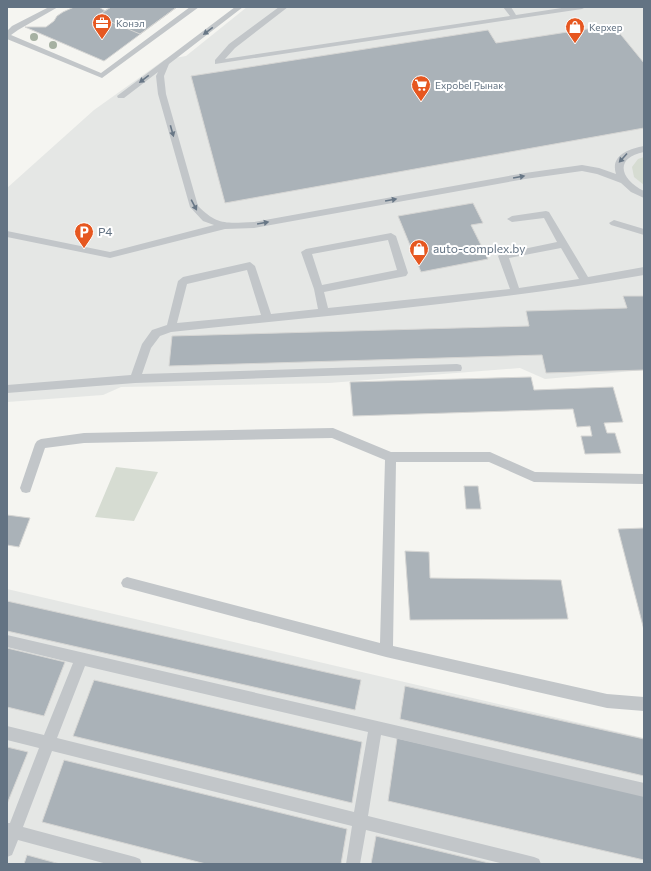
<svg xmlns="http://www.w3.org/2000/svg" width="651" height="871" viewBox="0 0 651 871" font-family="Commissioner,sans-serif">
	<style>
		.built { fill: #e5e7e5 }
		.green { fill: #d6dcd2 }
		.building { fill: #aab2b8; stroke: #d6d6d4 }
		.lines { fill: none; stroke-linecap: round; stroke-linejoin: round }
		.lane { fill: #c2c6c9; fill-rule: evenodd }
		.tree { fill: #a6b1a2 }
		.oneway { fill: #687786 }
		.labels { text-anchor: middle; stroke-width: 4; stroke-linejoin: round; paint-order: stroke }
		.far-poi-label { font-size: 10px; fill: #637383; stroke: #fff; text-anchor: start }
		.poi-label { font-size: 12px; fill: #637383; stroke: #fff; text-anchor: start }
	</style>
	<rect width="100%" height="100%" fill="#f5f5f1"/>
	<path class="built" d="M247 7H644V370L545 379 520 368 329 383 121 387 103 395 7 402V188L94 110 164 60 186 56Z
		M7 589 644 738V864H7Z"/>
	<path class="green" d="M644 157V185L634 177 632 167 638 159Z
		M116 467 158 472 134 521 95 517Z"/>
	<path class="building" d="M74 7H99L105 11 111 7H177L104 61 25 27H46L54 21 57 16 63 12Z
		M111 7H177L140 34 97 16Z
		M613 25 644 63V128L225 203 191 76 488 30 496 43Z
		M473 203 483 223 471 225 488 259 421 272 398 216Z
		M623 296H644V370L546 373 542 355 169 366 172 336 529 326 526 311 627 308Z
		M531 377 534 390 613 387 623 422 604 423 607 433H615L621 453 585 454 581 436H592L590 426 577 427 573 409 353 416 350 382Z
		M464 486H478L481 509H466Z
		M7 515 30 518 19 547 7 545Z
		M644 528V630L618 529Z
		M405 551 429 552 430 578 561 580 568 619 410 620Z
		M7 601 361 680 355 710 7 631Z
		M7 648 65 662 44 716 7 707Z
		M94 680 362 742 352 803 73 736Z
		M405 686 644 739V776L400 719Z
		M397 738 644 794V860L388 801Z
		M7 747 28 752 7 804Z
		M64 760 347 829 341 864H206L42 822Z
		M376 836 493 864H371Z
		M27 855 60 864H24Z"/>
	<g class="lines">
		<path class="lane" d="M49 7H58L18 30 11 35 101 73 190 7H199L102 78 7 39V31L12 26Z
			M235 7H243L169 64 164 76 166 94 198 206C218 226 227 223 254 222L525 173 582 165 599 168 616 174C610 155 629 149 644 146V152C613 158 621 180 644 191V198L631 192 621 183 597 174 582 171 525 179 254 228 225 229 110 258 7 237V231L110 252 214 225 203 221 190 207 158 94 156 76 158 72 124 98H118L117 96Z
			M279 7H288L235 48 225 59 510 16 503 7H511L516 15 568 7H586L582 9 215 64V60L229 44Z
			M546 211 549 212 588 277 644 267V275C488 303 329 315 171 332L160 336 151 348 142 374 457 364 461 365 462 368 461 371 135 383 7 393V385L131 375 142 344 152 330 167 325 178 281 183 277 250 262 255 266 271 314 318 309 314 289 301 252 306 249 391 233 396 236 408 273 406 276 324 292 328 308 510 289 498 256 500 254 557 242 544 218 512 222 507 219 512 216ZM388 240 397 270 322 285 312 254ZM561 248 579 279 519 288 509 258ZM247 270 261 315 177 323 187 284Z
			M614 220 644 229V235L611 225 609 223Z
			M333 428 391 452H490L535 472 644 474V484L534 482 489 462H396L393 646 607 694 644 697V711L607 708 386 657 123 587 121 583 123 579 127 577 380 643 385 460 332 438 84 443 45 448 30 492 26 493 22 492 20 488 35 444 37 441 41 439 84 433Z
			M7 635 644 783V797L381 735 368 816 534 857 539 859 541 864H504L366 830 360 864H346L352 826 52 751 23 827 135 857 140 859 142 864H107L18 840 12 855 7 857V823H10L39 748 7 740V726L44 735 73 663 7 647ZM85 666 368 732 354 812 57 738Z"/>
	</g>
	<g class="tree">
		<circle cx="34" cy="37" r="4"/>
		<circle cx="53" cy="45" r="4"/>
	</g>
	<defs><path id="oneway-solid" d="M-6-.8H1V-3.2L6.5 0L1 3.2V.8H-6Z"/></defs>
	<g class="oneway">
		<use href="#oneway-solid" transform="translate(208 31) rotate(143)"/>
		<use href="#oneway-solid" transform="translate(144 79) rotate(143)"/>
		<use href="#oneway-solid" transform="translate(172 131) rotate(74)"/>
		<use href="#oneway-solid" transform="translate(623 158) rotate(132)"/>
		<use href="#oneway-solid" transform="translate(519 177) rotate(-10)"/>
		<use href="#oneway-solid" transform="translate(391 200) rotate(-10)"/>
		<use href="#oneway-solid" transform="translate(194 205) rotate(62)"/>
		<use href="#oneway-solid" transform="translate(263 223) rotate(-10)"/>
	</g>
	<defs>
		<symbol id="office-pin" viewBox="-11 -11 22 30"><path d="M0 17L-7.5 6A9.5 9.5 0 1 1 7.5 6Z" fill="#e65720" stroke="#fff"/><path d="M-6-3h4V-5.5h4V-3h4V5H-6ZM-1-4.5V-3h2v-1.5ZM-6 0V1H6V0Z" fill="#fff"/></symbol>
		<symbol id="shop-pin" viewBox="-11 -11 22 30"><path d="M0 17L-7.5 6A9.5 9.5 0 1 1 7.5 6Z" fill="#e65720" stroke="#fff"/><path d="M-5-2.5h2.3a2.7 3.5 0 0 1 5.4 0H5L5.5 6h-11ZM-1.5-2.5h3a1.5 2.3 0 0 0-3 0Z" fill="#fff"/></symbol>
		<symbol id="supermarket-pin" viewBox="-11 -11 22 30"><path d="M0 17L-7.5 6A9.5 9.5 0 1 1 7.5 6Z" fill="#e65720" stroke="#fff"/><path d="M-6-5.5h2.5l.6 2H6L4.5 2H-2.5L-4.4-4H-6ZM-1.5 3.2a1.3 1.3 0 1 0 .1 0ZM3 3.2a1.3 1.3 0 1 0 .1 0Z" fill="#fff"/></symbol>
		<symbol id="parking-pin" viewBox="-11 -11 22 30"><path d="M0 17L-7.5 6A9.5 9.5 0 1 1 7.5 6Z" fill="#e65720" stroke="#fff"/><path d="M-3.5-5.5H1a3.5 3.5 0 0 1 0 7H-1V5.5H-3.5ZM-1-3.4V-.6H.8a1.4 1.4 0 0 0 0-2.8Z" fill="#fff"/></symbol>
	</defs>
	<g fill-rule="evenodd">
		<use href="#office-pin" x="91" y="12" width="22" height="30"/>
		<use href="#shop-pin" x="564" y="16" width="22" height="30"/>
		<use href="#supermarket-pin" x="410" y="74" width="22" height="30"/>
		<use href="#parking-pin" x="73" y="221" width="22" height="30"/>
		<use href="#shop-pin" x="408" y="238" width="22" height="30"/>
	</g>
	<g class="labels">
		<g class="far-poi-label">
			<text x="116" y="27">Конэл</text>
			<text x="589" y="31">Керхер</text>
			<text x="435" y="89">Expobel Рынак</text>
		</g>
		<g class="poi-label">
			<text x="98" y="236">P4</text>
			<text x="433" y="253">auto-complex.by</text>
		</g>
	</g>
	<rect width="651" height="871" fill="none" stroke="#637383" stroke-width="16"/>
</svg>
